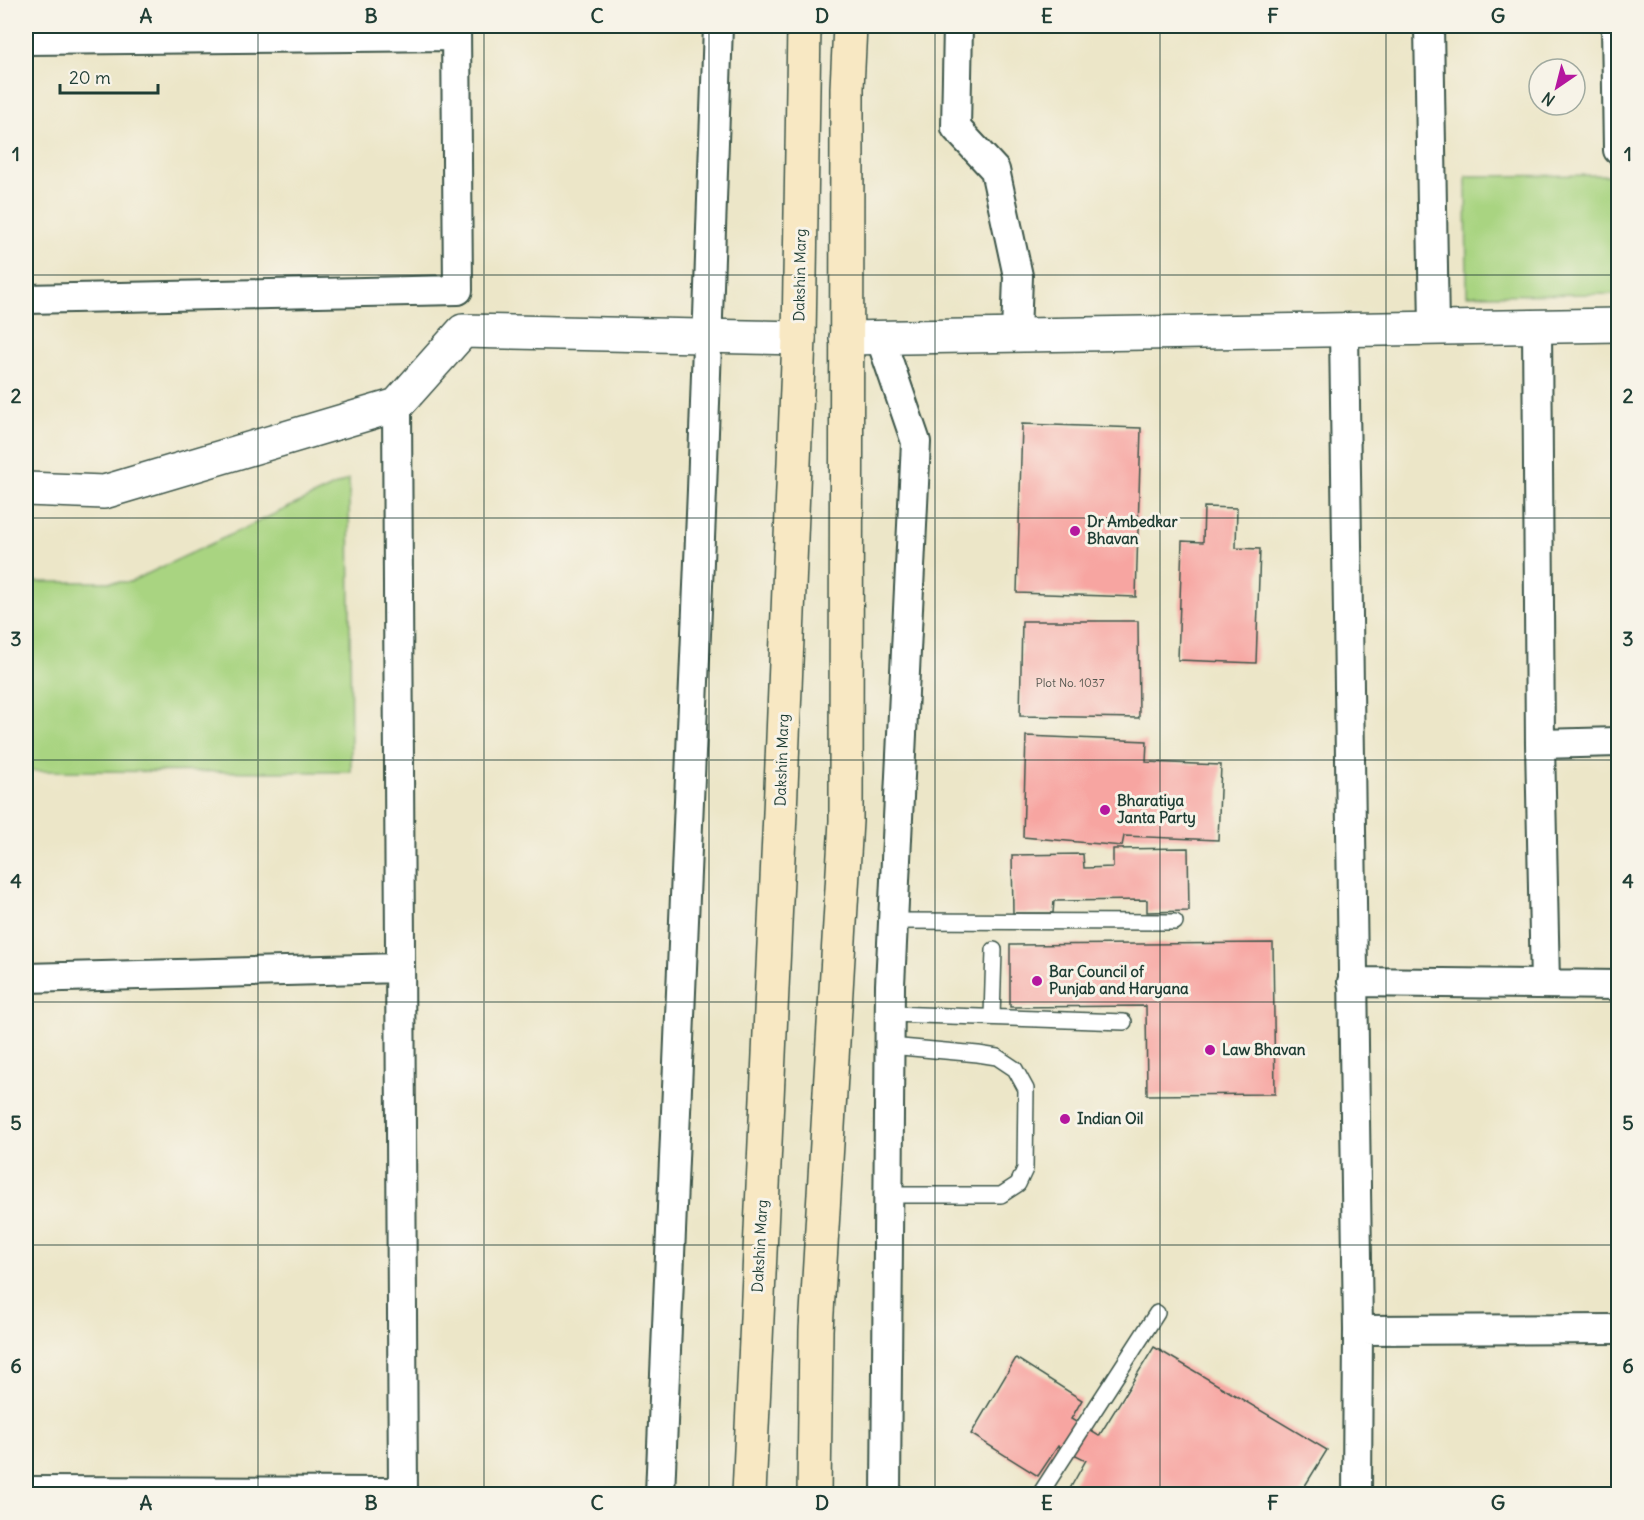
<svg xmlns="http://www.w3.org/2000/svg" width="1644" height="1520" viewBox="0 0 1644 1520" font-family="Delius,sans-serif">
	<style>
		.green { fill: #a9d481; stroke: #64885a; stroke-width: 1.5 }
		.building { fill: #f7a5a1 }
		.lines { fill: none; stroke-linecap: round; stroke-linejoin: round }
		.service-casing { stroke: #3e564a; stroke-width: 18 }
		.minor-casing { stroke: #3e564a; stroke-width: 32 }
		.tertiary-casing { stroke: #3e564a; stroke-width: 36 }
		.secondary-casing { stroke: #3e564a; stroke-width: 36 }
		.service { stroke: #fff; stroke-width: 15 }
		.minor { stroke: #fff; stroke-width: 28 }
		.tertiary { stroke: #fff; stroke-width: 33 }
		.secondary { stroke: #f8e8c3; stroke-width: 33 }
		.grid { fill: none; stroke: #1f3d34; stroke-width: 1.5; stroke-opacity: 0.55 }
		.poi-dot { fill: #b5179e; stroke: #f7f3e8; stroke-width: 2 }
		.labels { text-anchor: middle; stroke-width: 6; stroke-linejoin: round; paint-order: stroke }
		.number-label { font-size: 12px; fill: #55574f }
		.street-label { font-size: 15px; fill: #1f3d34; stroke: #f7f3e8 }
		.poi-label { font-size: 15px; font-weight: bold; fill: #1f3d34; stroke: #f7f3e8; text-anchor: start }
		.neatline { fill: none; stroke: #1f3d34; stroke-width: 2 }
		.grid-label { font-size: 20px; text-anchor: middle; font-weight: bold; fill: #1f3d34 }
	</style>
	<rect width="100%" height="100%" fill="#f7f3e8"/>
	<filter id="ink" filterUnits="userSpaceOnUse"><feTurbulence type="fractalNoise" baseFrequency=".0167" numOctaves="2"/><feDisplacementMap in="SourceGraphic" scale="12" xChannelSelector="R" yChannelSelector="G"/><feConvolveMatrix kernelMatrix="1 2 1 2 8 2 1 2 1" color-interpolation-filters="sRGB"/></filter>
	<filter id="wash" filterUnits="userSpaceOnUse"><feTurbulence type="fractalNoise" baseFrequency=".008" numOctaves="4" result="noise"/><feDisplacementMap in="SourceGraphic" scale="24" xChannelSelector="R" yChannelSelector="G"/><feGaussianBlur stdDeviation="1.35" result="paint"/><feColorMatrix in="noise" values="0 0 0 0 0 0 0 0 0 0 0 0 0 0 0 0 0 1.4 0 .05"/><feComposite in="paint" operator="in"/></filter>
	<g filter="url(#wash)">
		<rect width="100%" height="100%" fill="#ece6c8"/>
		<path class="green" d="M1618 175V294L1467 295 1466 176Z
			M349 479 351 772 26 771V582H130Z"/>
		<g id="blocks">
			<path class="building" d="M1022 424 1141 428 1136 597 1017 593Z
				M1204 507 1237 508 1236 548 1260 549 1256 663 1178 660 1182 541 1203 542Z
				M1022 621H1138L1139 718 1020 716Z
				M1026 736 1147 741 1146 762 1221 765 1218 840 1124 836 1122 846 1023 837Z
				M1188 848 1189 911 1147 912V900L1054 901 1053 913H1013L1012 855 1083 854 1084 868 1113 867V849Z
				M1273 943 1275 1094 1147 1095 1146 1006 1010 1007V945Z
				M1154 1347 1327 1450 1300 1494H1067L1086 1460 1058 1446 1038 1476 971 1434 1016 1358 1082 1400 1071 1419 1099 1436Z"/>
		</g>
	</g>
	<g filter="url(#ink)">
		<use href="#blocks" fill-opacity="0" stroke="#3e564a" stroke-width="1.5"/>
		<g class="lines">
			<defs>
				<path id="service" d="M893 921 1175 922
					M890 1014 1124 1022
					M992 1017 994 950
					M888 1195H1001L1018 1184 1025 1169 1026 1089 1015 1069 997 1057 978 1054 890 1046
					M1040 1494 1157 1313"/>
				<path id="minor" d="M958 26 956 128 995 170 1018 276 1016 335
					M1429 26 1434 328
					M1616 26 1618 150
					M26 40 456 36
					M26 299 458 290 456 26
					M1537 326 1540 744 1545 984
					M1344 330 1358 1330 1357 1494
					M880 337 916 442 890 985 886 1494
					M397 405 403 1494
					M1540 744 1618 742
					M26 978 400 968
					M1352 982 1618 985
					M1358 1330 1618 1329
					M26 1491 403 1492
					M660 1494 702 490 718 26"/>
				<path id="tertiary" d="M846 338 1618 325
					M26 489 104 492 397 405 463 331 799 338"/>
				<path id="secondary" d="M749 1494 780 813 799 338 804 26
					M814 1494 816 1330 846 821 847 88 850 26"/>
			</defs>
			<use href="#service" class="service-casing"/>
			<use href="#minor" class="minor-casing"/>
			<use href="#tertiary" class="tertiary-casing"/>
			<use href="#secondary" class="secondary-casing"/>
			<use href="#service" class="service"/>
			<use href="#minor" class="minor"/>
			<use href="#tertiary" class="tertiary"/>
			<use href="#secondary" class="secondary"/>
		</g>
	</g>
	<path class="grid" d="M258 26V1494M484 26V1494M709 26V1494M935 26V1494M1160 26V1494M1386 26V1494M26 275H1618M26 518H1618M26 760H1618M26 1002H1618M26 1245H1618"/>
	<g class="poi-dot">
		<circle cx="1075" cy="531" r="6"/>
		<circle cx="1105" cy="810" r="6"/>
		<circle cx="1037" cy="981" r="6"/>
		<circle cx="1210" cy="1050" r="6"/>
		<circle cx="1065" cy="1119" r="6"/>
	</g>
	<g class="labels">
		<g class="number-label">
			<text x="1070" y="687">Plot No. 1037</text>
		</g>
		<g class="street-label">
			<text transform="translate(800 275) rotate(-89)" y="5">Dakshin Marg</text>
			<text transform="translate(782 760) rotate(-88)" y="5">Dakshin Marg</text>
			<text transform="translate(760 1246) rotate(-87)" y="5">Dakshin Marg</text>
		</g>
		<g class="poi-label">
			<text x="1087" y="527">Dr Ambedkar<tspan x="1087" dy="17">Bhavan</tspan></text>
			<text x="1117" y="806">Bharatiya<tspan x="1117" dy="17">Janta Party</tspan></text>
			<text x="1049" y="977">Bar Council of<tspan x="1049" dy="17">Punjab and Haryana</tspan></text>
			<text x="1222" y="1055">Law Bhavan</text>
			<text x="1077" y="1124">Indian Oil</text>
		</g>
	</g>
	<rect width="1644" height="1520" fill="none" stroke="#f7f3e8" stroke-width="66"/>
	<g transform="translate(1557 87) rotate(215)"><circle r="28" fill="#f7f3e8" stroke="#a1aaa0" stroke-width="1.5"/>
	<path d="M0-4.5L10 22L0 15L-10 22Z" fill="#b5179e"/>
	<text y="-9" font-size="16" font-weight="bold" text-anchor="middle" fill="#1f3d34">N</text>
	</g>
	<path d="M60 84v9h98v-9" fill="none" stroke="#1f3d34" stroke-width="3"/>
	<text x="69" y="84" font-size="18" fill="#1f3d34" stroke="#f7f3e8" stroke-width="4.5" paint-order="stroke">20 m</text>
	<rect x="33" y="33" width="1578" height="1454" class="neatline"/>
	<g class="grid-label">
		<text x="146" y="23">A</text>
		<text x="371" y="23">B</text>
		<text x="597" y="23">C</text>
		<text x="822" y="23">D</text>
		<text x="1047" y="23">E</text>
		<text x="1273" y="23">F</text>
		<text x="1498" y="23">G</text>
		<text x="16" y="161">1</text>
		<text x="1628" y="161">1</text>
		<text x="16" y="403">2</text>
		<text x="1628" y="403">2</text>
		<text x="16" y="646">3</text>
		<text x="1628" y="646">3</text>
		<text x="16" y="888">4</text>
		<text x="1628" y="888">4</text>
		<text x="16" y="1130">5</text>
		<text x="1628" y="1130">5</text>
		<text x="16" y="1373">6</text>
		<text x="1628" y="1373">6</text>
		<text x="146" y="1510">A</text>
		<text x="371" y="1510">B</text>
		<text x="597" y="1510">C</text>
		<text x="822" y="1510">D</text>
		<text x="1047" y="1510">E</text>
		<text x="1273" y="1510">F</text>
		<text x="1498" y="1510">G</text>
	</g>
</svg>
